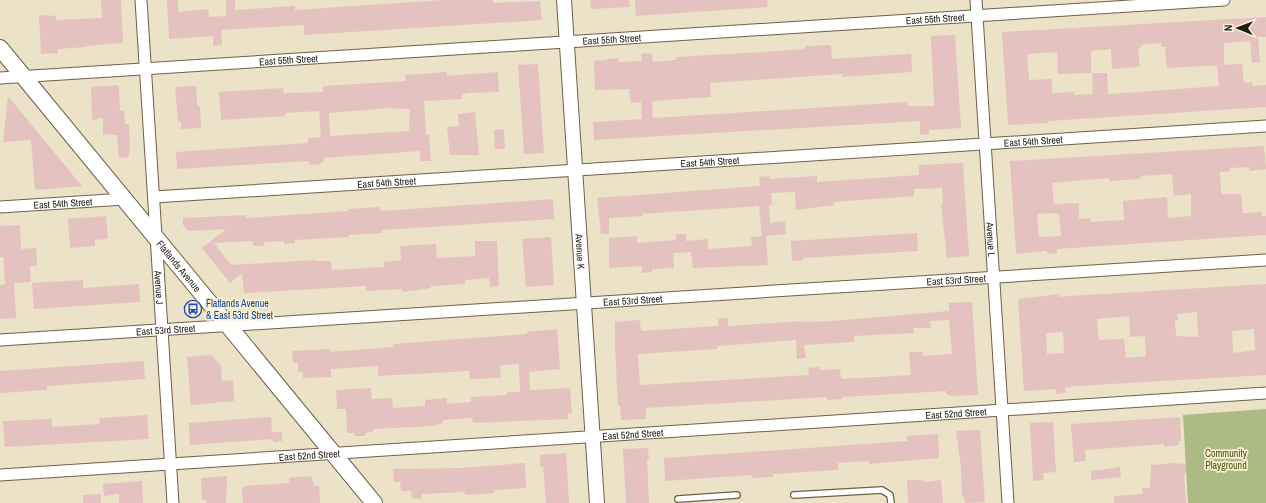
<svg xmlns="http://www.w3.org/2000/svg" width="1266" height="503" viewBox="0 0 1266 503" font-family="'Archivo Narrow',sans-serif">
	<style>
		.green { fill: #aeba84 }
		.building { fill: #e3c2bf; fill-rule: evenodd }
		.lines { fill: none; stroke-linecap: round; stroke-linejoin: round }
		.service-casing { stroke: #6b6249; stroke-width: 8 }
		.minor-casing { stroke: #6b6249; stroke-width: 13 }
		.tertiary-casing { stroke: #6b6249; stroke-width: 16 }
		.secondary-casing { stroke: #6b6249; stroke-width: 18 }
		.service { stroke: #fff; stroke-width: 5.5 }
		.minor { stroke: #fff; stroke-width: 11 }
		.tertiary { stroke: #fff; stroke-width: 14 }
		.secondary { stroke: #fff; stroke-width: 16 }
		.labels { text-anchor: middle; stroke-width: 3.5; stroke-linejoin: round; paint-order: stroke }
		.street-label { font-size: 10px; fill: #201d13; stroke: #faf0d4 }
		.transit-label { font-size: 10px; fill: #164399; stroke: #faf0d4; text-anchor: start }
		.park-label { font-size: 10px; fill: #465112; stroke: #faf0d4 }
	</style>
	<rect width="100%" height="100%" fill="#ece2c7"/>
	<path class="green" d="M1266 409V503H1188L1183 415Z"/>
	<path class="building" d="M101 0H121L123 43 86 46V47L58 49V53L41 54 39 15 56 16V20L102 18Z
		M167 0H178V12L208 9 209 17 226 16V0H235V10L295 6V10L443 0H493V3L540 1 542 20 304 35V25L221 30 222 45 213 46V36L169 39Z
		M590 0H629L630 7 591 9Z
		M635 0H767L768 7 636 16Z
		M1266 17V37H1258L1260 62 1252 63 1250 41 1224 43V65L1167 68 1165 47H1161V43L1140 45 1141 48H1138L1140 67 1112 69 1111 49 1091 51V73L1058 74 1057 52 1027 54 1029 80 1052 79V93L1074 92V95L1093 94 1092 73H1107L1108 94H1110L1219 86 1217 65 1242 64 1244 83 1252 82 1253 86 1266 85V107L1048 121V123L1008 125 1002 32Z
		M955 35 961 128 929 130V134L920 135V121L594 140 593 122 642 119 641 102 631 103 629 89 595 90 594 61 618 58 619 62 642 61 641 54 652 53 653 62 676 60V57L780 51 805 49V46L831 45 832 59 911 54 912 72 842 77V74L710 83 711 97 652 101 653 118 907 102 908 106H934L931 36Z
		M538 64 544 153 524 154 518 65Z
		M447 72V76L498 72 499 92 467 93 462 95V99L424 101 426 135H429L431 161H420V151L324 158V162H321V164L309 165V161L177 169 176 152 308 143V138L321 137 319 111 285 113V116L221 120 219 92 283 88 284 93 323 92V86L406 81 405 75ZM390 108 410 109 409 131 330 136 329 113Z
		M119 85 120 111 124 110 125 124H129L130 150H129V157L119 158 117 135 103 134V118L92 120 91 87Z
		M196 86 197 106H200L201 128 181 129V122H178L175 87Z
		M8 96 39 134 82 186 35 190 31 140 3 142Z
		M475 112 479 155H450L447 127 459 126 458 114Z
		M504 129 505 149H495L494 130Z
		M1264 146 1266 169 1249 171V167L1230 168V171L1220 172 1221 194H1241L1243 213 1262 212V216H1266V235L1057 249V253L1047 254V251L1016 254 1010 161ZM1172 174 1174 196 1191 194V216L1168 218 1167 197 1123 201 1124 220 1091 222V218L1079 219V203L1054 204 1052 183 1109 178V181L1140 179 1141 176ZM1055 213V214H1059L1061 236 1039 237 1037 214Z
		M963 163 969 256 947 258 941 205 943 204 942 188 914 189V196L833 202 834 205 796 210 795 192 771 193 772 205H769L770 223 785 221 786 234 766 236 768 265 693 268 691 252 673 253 674 268 652 269V272L642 273V266L609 268V238L637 236V243L676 240V234H686V241L708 239V249L752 246 751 237 762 236 759 206 642 214 643 216 609 218V234H601L597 198 760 186 759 177 769 176 770 179 817 176V182L919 175V165Z
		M553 199 554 219 382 230V233L349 235V237L295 240V243L284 244V241L264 242V246H253V241L214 243 231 265 315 260 316 261H331L332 270 384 267V262L401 260 400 246 436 244 437 258 475 256V241H497L499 286 490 287 489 278 465 280V284L431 286V288L402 292V289L366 291V286L244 293 242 273 230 283 202 248 226 229 188 231 183 225V218L246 215V218L348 211V209L380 207 381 211Z
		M106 216 108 239 95 240V246L70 248 68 219Z
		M20 225 21 249 36 248 37 266H30L31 282 14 283 16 318 0 319V285L5 284 3 257H0V226Z
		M917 233 918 251 803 258V260L792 261 791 241Z
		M551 237 554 285 526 287 522 239Z
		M83 280V288L139 284 140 302 34 309 32 283Z
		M1266 284V375L1077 386 1065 388 1066 393 1056 394V389L1024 391 1018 299 1052 295 1059 294V297L1070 296ZM1197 312 1198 337 1176 336 1175 320H1178L1177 314ZM1129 316 1130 337 1145 336 1146 356 1126 358 1124 339 1099 340 1097 319ZM1254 329 1255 350 1233 353 1232 331ZM1063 332 1064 353 1047 354 1046 333Z
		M972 302 978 395 951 396 946 394V391L842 397V399L827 400 826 397 646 408V419L621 420 620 406H618L615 347V322L640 320 641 331 718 326V319L728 318V326L802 321V322L832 321 949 311V303ZM949 320 952 354 923 356V352H909L911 375 841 379 840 369 820 370 819 367 808 368 809 375 640 385 638 354 717 349V346L796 340 797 359 806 358 804 345 854 342V336L914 333 913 328H931L930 321Z
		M557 329 560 369 529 372 530 390 570 388 572 413H568V419L473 423 472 418 443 420V423L433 426 373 429V432L365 433V436H354V433H347L346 409H337L336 390 371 388 372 399 392 398 393 408 425 406V400L447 398V404L471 402V397L507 395V392H520L519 364 500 365 501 378 470 379 469 371 378 376V366L331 369V377L303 378V372H298V363H293L292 351 330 349V352L393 347V344L527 334V332Z
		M212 355 221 366 222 381 233 380 234 401 191 405 187 357Z
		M144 361 145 379 47 386V390L0 393V371Z
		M147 415 149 439 5 447 3 421 52 419V427L66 426 100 424 99 418Z
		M271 417 272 432H282V441L273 442V439L190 445 189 423Z
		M1180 417 1181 441H1179V445L1164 447V444L1085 450 1086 461 1074 462 1071 424Z
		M1053 422 1056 472 1043 473 1044 480 1033 481 1030 423Z
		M980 430 985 502 965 503 964 497H962L961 468 956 431Z
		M938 434 939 458 869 464V461L838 463V470L773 474V477L752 478 751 475 665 481 664 458 907 441V436Z
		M648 448 649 459H647L649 503H626L623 449Z
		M566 453 569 503H546L543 466H540V455Z
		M525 463 526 488 494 490V493L465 495V492L421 494 422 498 412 499 411 491H401L400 482H394L393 469 461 468Z
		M1174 463 1186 464V473L1184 474 1186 503H1114V496L1143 494 1142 488H1150L1151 465Z
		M1120 467 1121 477 1091 480V471Z
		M227 476 226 503H206V500H202L201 478Z
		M311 476 314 486H319L320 503H243L242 488 244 486 289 483V478Z
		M907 480H922L925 482 941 480 943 503H908Z
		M142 481 143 503H119V494L104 496 103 484Z
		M101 494V503H83V495Z"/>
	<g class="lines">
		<defs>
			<path id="service" d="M794 495 882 490 890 495 891 503
				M678 499 737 495"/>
			<g id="minor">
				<path id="s1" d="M141 0 173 503"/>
				<path id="s2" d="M976 0 1008 503"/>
				<path id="s3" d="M0 78 1224 0"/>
				<path id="s4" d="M154 197 1266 126"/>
				<path id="s5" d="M0 207 125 199"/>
				<path id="s6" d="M0 340 1266 260"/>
				<path id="s7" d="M0 475 1266 393"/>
			</g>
			<g id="tertiary">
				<path id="s8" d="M564 0 597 503"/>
			</g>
			<g id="secondary">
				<path id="s9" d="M0 48 374 503"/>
			</g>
		</defs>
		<use href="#service" class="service-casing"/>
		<use href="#minor" class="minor-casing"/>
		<use href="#tertiary" class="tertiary-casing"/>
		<use href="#secondary" class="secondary-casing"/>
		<use href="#service" class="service"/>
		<use href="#minor" class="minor"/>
		<use href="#tertiary" class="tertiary"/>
		<use href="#secondary" class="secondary"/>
	</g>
	<defs>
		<symbol id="bus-ring" viewBox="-11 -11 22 22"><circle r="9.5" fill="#faf0d4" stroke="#1a4fb4" stroke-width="1.5"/><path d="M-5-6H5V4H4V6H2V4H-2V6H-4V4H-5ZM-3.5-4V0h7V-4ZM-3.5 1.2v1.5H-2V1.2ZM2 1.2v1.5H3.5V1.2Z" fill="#1a4fb4"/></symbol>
	</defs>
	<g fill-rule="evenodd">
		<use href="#bus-ring" x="183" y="299" width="20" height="20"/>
	</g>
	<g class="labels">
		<g class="street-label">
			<text dy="4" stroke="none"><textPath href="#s3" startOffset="937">East 55th Street</textPath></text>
			<text dy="4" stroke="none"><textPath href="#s3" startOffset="613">East 55th Street</textPath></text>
			<text dy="4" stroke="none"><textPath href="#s3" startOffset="289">East 55th Street</textPath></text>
			<text dy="4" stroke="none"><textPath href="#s4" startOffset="881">East 54th Street</textPath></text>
			<text dy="4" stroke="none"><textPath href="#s4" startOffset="557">East 54th Street</textPath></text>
			<text dy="4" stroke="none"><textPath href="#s4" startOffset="233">East 54th Street</textPath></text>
			<text dy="4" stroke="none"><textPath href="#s5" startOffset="63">East 54th Street</textPath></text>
			<text dy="4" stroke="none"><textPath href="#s2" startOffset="240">Avenue L</textPath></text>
			<text dy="4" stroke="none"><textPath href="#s8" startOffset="252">Avenue K</textPath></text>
			<text dy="4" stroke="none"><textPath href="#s9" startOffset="282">Flatlands Avenue</textPath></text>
			<text dy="4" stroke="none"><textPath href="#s6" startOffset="958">East 53rd Street</textPath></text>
			<text dy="4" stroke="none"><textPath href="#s1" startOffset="288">Avenue J</textPath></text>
			<text dy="4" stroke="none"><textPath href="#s6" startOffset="634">East 53rd Street</textPath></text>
			<text dy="4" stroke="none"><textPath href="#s6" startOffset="166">East 53rd Street</textPath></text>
			<text dy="4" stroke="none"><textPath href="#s7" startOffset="958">East 52nd Street</textPath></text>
			<text dy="4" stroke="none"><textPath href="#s7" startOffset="634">East 52nd Street</textPath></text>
			<text dy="4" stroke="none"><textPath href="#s7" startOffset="310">East 52nd Street</textPath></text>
		</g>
		<g class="transit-label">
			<text x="206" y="307">Flatlands Avenue<tspan x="206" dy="12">&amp; East 53rd Street</tspan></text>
		</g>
		<g class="park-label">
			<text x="1226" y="457">Community<tspan x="1226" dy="12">Playground</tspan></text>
		</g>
	</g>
	<g transform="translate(1238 28) rotate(271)" stroke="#faf0d4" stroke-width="3" paint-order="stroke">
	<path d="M0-3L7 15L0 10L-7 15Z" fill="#201d13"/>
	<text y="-6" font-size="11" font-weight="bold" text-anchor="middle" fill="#201d13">N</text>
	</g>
</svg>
